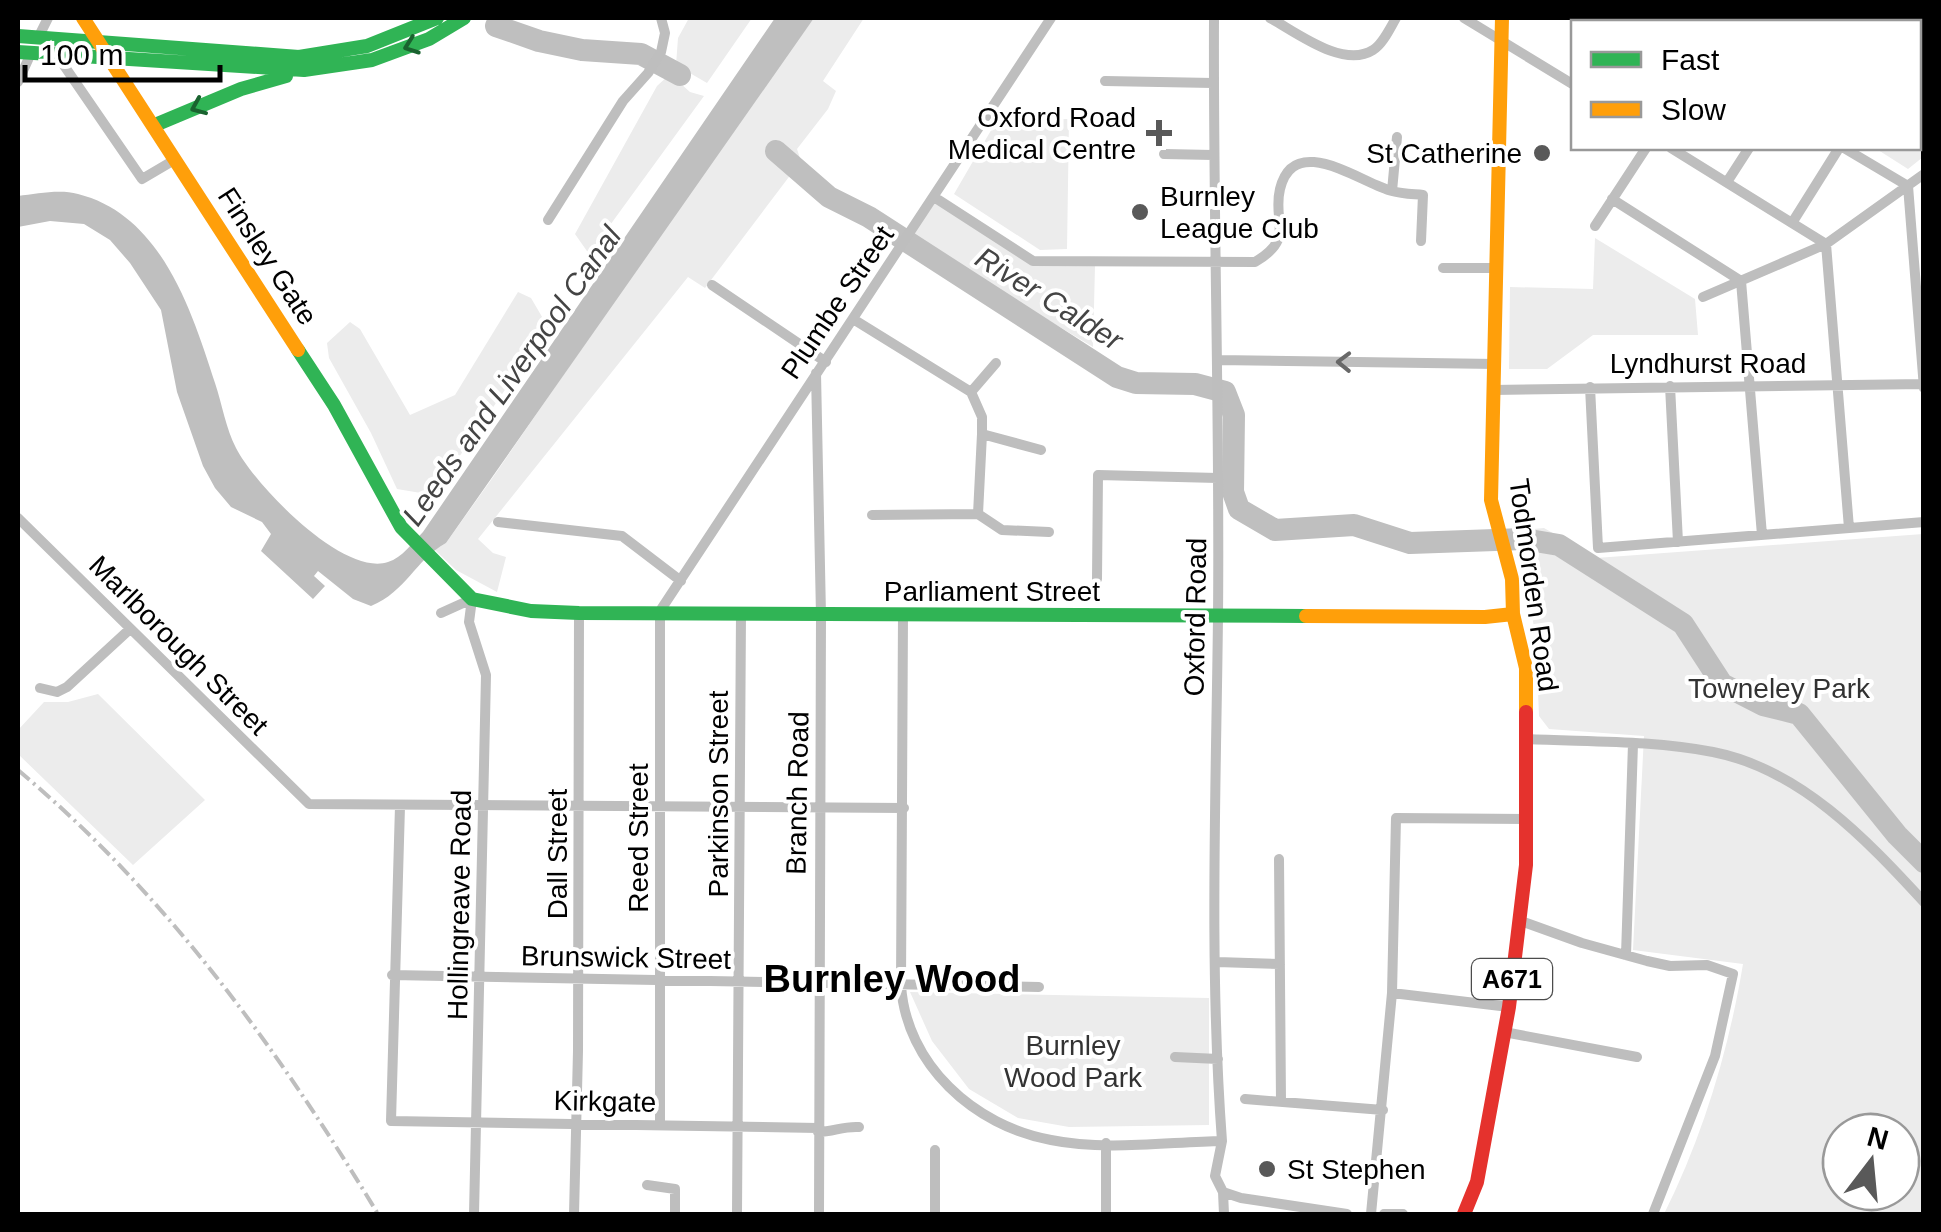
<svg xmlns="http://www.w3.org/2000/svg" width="1941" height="1232" viewBox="0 0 1941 1232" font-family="Helvetica,sans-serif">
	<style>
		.green { fill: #ececec; fill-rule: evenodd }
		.water { fill: #bfbfbf }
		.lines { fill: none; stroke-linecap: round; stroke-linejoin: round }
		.river { stroke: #bfbfbf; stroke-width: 22 }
		.street { stroke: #bebebe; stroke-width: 10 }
		.fast { stroke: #30b455; stroke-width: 14 }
		.slow { stroke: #ff9f0a; stroke-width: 14 }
		.jam { stroke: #e5322d; stroke-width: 14 }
		.rail { stroke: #bebebe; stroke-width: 4; stroke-dasharray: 15 5 2.5 5; stroke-linecap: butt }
		.oneway { stroke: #1a632f }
		.oneway2 { stroke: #686868 }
		.poi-dot { fill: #595959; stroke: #fff; stroke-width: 4 }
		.labels { text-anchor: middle; stroke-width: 8; stroke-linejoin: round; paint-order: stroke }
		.shield { fill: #fff; stroke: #4c4c4c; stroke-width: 2.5 }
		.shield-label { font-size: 25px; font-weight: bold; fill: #000 }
		.poi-label { font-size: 28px; fill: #000; stroke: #fff; text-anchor: end }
		.street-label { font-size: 28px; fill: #000; stroke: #fff }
		.park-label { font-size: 28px; fill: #333; stroke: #fff }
		.water-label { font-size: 30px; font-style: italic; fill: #444; stroke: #fff }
		.district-label { font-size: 38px; font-weight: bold; fill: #000; stroke: #fff }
	</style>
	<rect width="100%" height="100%" fill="#fff"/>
	<path class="green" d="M689 18H752L707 83 676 65 678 38Z
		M814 18H864L823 81 836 91 828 109 797 149 801 161 705 288 688 277 478 539 493 553 506 557 497 592 456 570 435 550 446 543 491 480 754 99Z
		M670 74 690 92 704 96 589 254 575 234 657 86Z
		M1069 119 1067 249 1040 250 954 194 997 120Z
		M1919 136 1923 139V157L1908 169 1875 148H1918Z
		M936 201 1033 264 1095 266 1093 347 911 237Z
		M1595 238 1695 299 1698 335H1593L1547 369H1509L1510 287 1593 289Z
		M518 292 531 298 548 327 433 495 397 489 371 433 329 358 327 343 350 322 360 329 410 415 455 395Z
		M1544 528 1596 558 1923 534V1214H1664C1703 1136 1729 1049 1743 964L1633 950 1644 736 1549 729 1539 716 1536 641 1526 576 1515 531ZM1841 1132H1901V1192H1841Z
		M98 694 205 800 133 865 18 754V730L44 702H68Z
		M910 992 1209 998V1125L1069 1127 1018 1118 969 1089 932 1041Z"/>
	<path class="water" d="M775 18H814L446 543C414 561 407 591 371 606L353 599 318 571 314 576 325 586 313 599 261 551 271 534 262 522 231 507 215 488 203 466 177 392 161 310 130 263 110 240 84 224 50 221 18 227V196C37 194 59 189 78 194 162 215 192 312 215 383 222 404 226 429 236 448 255 485 343 577 388 562 402 558 413 542 423 532Z"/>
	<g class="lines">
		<path class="river" d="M496 26 539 41 582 50 641 54 680 75
			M776 151 829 197 869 217 1117 377 1136 383 1195 384 1225 392 1234 415 1233 492 1239 509 1275 530 1354 525 1410 543 1524 539 1559 545 1683 624 1722 684 1763 705 1799 714 1897 835 1924 862"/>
		<path class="street" d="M1214 18C1213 218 1220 417 1218 617 1216 792 1209 967 1222 1141L1215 1176 1223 1192 1224 1214
			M1270 18C1296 32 1343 69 1373 50 1383 44 1390 28 1396 18
			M1464 18 1574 85
			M1628 18 1636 22
			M43 35 142 179 176 159
			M39 36 48 18
			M1105 81 1213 83
			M18 82 32 51
			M1671 148 1826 244 1849 528
			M1844 148 1908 186 1924 388
			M1164 154 1213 155
			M1444 155 1498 157
			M1727 182 1749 148
			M1392 191 1397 137
			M934 197 1033 261 1255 262C1296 238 1272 222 1280 189 1294 131 1361 183 1392 191 1402 194 1413 194 1423 195L1421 241
			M1612 199 1741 281 1762 535
			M548 220 623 101 648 73 661 52 665 33 661 18
			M1792 223 1839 148
			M1595 226 1646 148
			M1443 268H1497
			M712 285 826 362
			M1703 297 1826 244 1924 174
			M853 319 971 392 982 417V434L1041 450
			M1217 360 1496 364
			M816 373 821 615 819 1214
			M1670 386 1678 542
			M1590 387 1598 548 1924 522
			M1492 390 1924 384
			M971 392 996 363
			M978 514 982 434
			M872 515 978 514 1002 530 1049 532
			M18 518 309 804 904 808
			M498 522 622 536 681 581
			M1097 579 1098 475 1218 478
			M472 599 469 622 486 675 474 1214
			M441 613 472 599
			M903 615 901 985C906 1064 974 1126 1051 1140 1105 1151 1167 1142 1222 1141
			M40 688 57 692 67 687 130 629
			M1527 739C1589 742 1652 740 1713 752 1800 769 1866 839 1924 902
			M400 806 391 1121 818 1128
			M1279 859 1281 1102
			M1521 921 1582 943 1647 961 1670 966 1707 965 1733 974 1715 1056 1653 1214
			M1626 955 1633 744
			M1217 962 1280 964
			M392 975 1039 987
			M1392 993 1509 1007
			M1504 1032 1637 1057
			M1175 1057 1218 1059
			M1245 1099 1383 1110
			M660 1124V611L1051 18
			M818 1132C834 1132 842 1126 859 1127
			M1106 1143V1214
			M647 1185 675 1189V1214
			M1223 1192 1241 1198 1347 1214
			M574 1214 578 1051 579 613
			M737 1214 741 613
			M935 1214V1150
			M1371 1214 1392 993 1396 818 1526 819
			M1384 1214H1403"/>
		<path class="fast" d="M18 36 299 57 367 46 437 18
			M18 52 304 70 372 60 429 39 464 18
			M155 125 241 89 286 76
			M298 350 334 405 401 527 472 599 531 611 579 613 1306 616"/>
		<path class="slow" d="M83 18 298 350
			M1502 18 1491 500 1512 579 1513 614 1526 668V712
			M1900 18 1908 22
			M1918 29 1924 32
			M1306 616 1485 617 1513 614"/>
		<path class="jam" d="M1464 1214 1477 1182 1509 1007 1526 865V712"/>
		<path class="rail" d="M18 770C167 895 278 1049 378 1214"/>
	</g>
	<defs><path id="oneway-chevron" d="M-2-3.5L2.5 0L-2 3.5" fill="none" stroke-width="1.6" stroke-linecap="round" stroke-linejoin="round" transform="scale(2.5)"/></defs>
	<g class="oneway">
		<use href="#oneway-chevron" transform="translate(411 46) rotate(160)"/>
		<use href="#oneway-chevron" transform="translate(198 107) rotate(157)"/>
	</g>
	<use class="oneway2" href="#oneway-chevron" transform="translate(1344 362) rotate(-179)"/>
	<g class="poi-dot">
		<path d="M1154 118h10v10h10v10h-10v10h-10v-10h-10v-10h10z"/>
		<circle cx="1542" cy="153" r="10"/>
		<circle cx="1140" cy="212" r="10"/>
		<circle cx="1267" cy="1169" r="10"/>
	</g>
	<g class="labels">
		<rect class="shield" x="1472" y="959" width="80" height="40" rx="8"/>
		<g class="shield-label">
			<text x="1512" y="988">A671</text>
		</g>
		<g class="poi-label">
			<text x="1136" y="127">Oxford Road<tspan x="1136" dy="32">Medical Centre</tspan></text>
			<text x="1522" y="163">St Catherine</text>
			<text x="1160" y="206" text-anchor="start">Burnley<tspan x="1160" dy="32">League Club</tspan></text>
			<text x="1287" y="1179" text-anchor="start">St Stephen</text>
		</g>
		<g class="street-label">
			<text transform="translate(268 256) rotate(57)" y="10">Finsley Gate</text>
			<text transform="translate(837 302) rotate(-56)" y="10">Plumbe Street</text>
			<text x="1708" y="373">Lyndhurst Road</text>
			<text transform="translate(1534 585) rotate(82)" y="10">Todmorden Road</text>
			<text x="992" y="601">Parliament Street</text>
			<text transform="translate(1195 617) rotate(-89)" y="10">Oxford Road</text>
			<text transform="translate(179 645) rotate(45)" y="10">Marlborough Street</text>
			<text transform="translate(797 793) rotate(-89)" y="10">Branch Road</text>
			<text transform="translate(718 794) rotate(-90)" y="10">Parkinson Street</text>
			<text transform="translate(638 838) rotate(-90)" y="10">Reed Street</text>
			<text transform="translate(557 854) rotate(-90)" y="10">Dall Street</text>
			<text transform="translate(459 905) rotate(-89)" y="10">Hollingreave Road</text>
			<text transform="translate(626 957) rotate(1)" y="10">Brunswick Street</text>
			<text transform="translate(605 1101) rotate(1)" y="10">Kirkgate</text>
		</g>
		<g class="park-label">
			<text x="1779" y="698">Towneley Park</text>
			<text x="1073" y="1055">Burnley<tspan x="1073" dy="32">Wood Park</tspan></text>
		</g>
		<g class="water-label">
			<text transform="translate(1049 299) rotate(32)" y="10">River Calder</text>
			<text transform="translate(512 376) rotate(-55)" y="10">Leeds and Liverpool Canal</text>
		</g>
		<g class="district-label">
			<text x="892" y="992">Burnley Wood</text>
		</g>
	</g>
	<rect width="1941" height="1232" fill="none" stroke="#000000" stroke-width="40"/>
	<rect x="1571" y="20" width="350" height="130" fill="#ffffff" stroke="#999999" stroke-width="2.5"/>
	<rect x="1591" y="52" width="50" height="15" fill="#30b455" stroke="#999999" stroke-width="2.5"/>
	<text x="1661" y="70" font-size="30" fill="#000000">Fast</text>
	<rect x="1591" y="102" width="50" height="15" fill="#ff9f0a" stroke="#999999" stroke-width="2.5"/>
	<text x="1661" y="120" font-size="30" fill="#000000">Slow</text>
	<g transform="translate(1871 1162) rotate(16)"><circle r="48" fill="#ffffff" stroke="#999999" stroke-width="2.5"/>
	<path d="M0-8L18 38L0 25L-18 38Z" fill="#595959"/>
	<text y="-15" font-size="28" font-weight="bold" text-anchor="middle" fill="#000000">N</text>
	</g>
	<path d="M25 65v15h195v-15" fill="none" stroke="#000000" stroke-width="5"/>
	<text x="40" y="65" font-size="30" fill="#000000" stroke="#ffffff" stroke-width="8" paint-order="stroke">100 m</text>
</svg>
